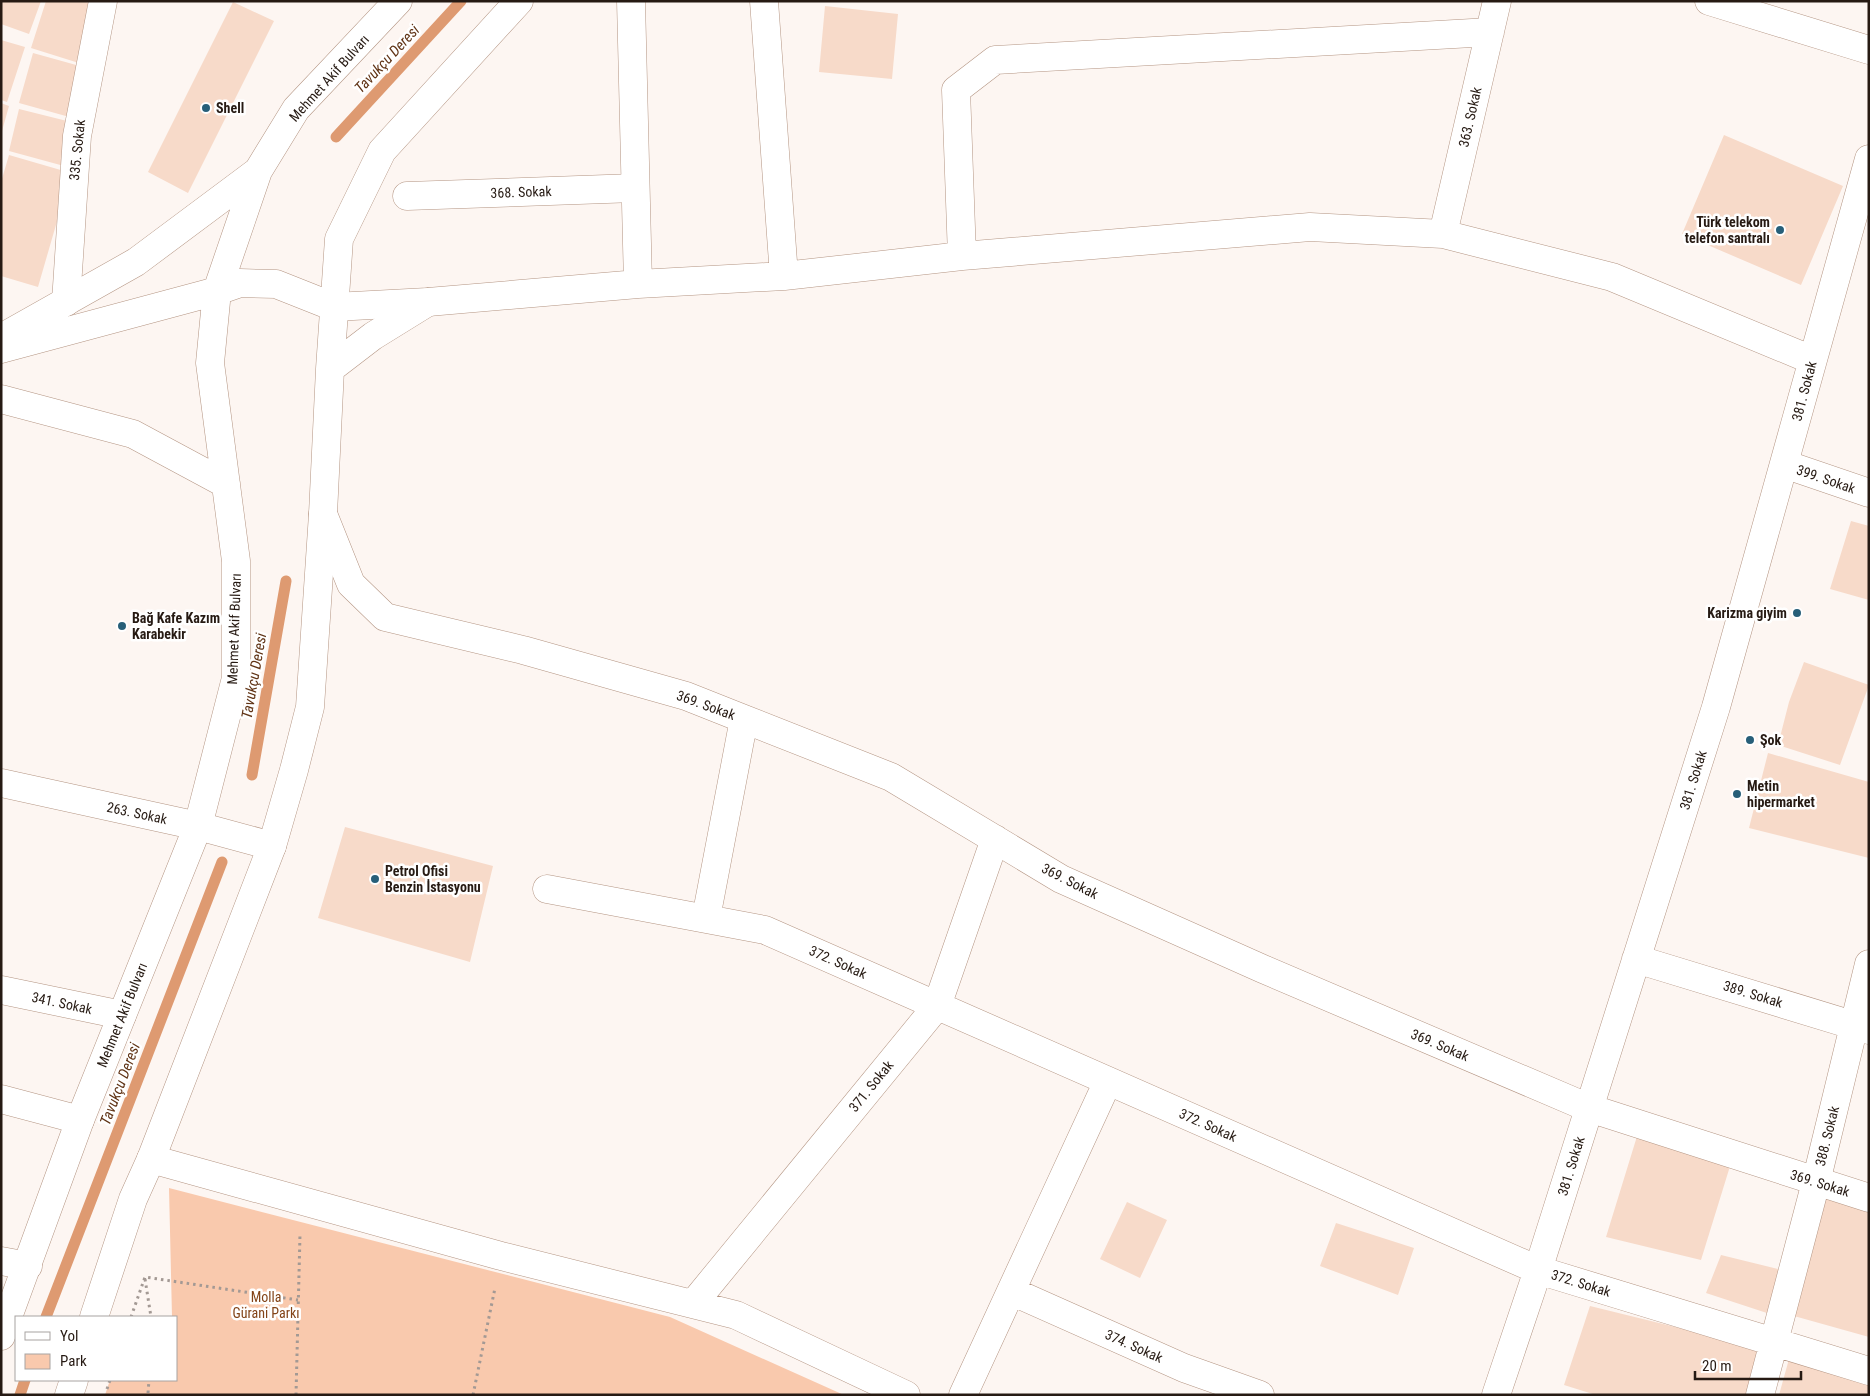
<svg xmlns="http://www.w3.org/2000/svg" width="1870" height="1396" viewBox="0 0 1870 1396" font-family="'Roboto Condensed',sans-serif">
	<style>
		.green { fill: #f9c9ad }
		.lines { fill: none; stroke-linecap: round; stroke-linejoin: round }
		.stream { stroke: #de9a71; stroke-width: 11 }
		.building { fill: #f7dac9 }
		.minor-casing { stroke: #b49583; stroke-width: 29 }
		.major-casing { stroke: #b49583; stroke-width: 29 }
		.path { stroke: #a39994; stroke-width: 3; stroke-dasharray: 2.5 4; stroke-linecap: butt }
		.minor { stroke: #fff; stroke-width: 28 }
		.major { stroke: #fff; stroke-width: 28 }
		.poi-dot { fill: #275f79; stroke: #fff; stroke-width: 2 }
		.labels { text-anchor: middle; stroke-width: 5; stroke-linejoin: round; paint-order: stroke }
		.street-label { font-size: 14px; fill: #261a13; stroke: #fff }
		.poi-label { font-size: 14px; font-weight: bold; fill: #261a13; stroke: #fff; text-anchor: start }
		.park-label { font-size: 14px; fill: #834418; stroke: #fff }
		.water-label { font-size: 15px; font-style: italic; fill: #603315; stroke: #fff }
	</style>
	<rect width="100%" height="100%" fill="#fdf6f2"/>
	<path class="green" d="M169 1188 670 1317 844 1395H105L110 1380H176V1317H172Z"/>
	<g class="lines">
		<path class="stream" d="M336 137 461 1
			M252 775 286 581
			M46 1317 222 862
			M20 1395 25 1380"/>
	</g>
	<path class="building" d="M1 1H41L29 34 1 24Z
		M46 1H83L100 6 82 64 31 48Z
		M233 2 274 21 188 193 148 172Z
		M825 6 898 14 892 79 819 72Z
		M1 40 25 47 7 102 1 100Z
		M33 53 87 68 73 118 19 103Z
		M1 103 9 106 2 131H1Z
		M19 109 75 123 64 166 9 151Z
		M1724 135 1843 186 1801 285 1682 234Z
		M9 155 71 173 38 287 1 276V182Z
		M1851 521 1869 526V600L1830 589Z
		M1804 662 1869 685 1840 765 1778 745 1789 702Z
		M1768 753 1869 782V858L1749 828Z
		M345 827 493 866 470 962 318 918Z
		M1638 1133 1731 1163 1701 1260 1606 1237Z
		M1827 1194 1869 1206V1337L1794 1316Z
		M1127 1202 1167 1220 1140 1278 1100 1259Z
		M1336 1223 1414 1248 1398 1295 1320 1266Z
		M1721 1255 1786 1271 1776 1316 1706 1293Z
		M1590 1306 1716 1337 1759 1351 1747 1395H1596L1564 1385Z
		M1789 1359 1869 1383V1395H1779Z"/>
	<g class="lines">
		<defs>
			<path id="minor" d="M631 1 638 284
				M764 1 784 276
				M1709 1 1869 50
				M407 196 635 188
				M1443 234 1497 1
				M962 256 956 90 995 60 1490 32
				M66 302 77 136 103 1
				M334 307 428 302 638 284 784 276 962 256 1310 227 1443 234 1612 277 1812 360
				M1784 464 1869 493
				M323 514 351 584 385 617 523 650 686 696 744 719 891 777 1061 879 1263 969 1589 1108 1869 1198
				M1 783 198 826 272 846
				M547 889 765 930 1538 1270 1869 1371
				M706 918 744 719
				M1636 959 1869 1030
				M1 990 122 1015
				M1 1099 80 1120
				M151 1159 501 1256 736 1315 906 1395
				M1 1261 28 1266
				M1011 1291 1184 1368 1260 1395
				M693 1304 937 1006 995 839
				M963 1395 1108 1081
				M1496 1395 1538 1270 1716 707 1869 159
				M1760 1395 1816 1182 1869 964"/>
			<path id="major" d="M1 338 136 262 258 171
				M1 349 217 291 240 283 276 284 334 307
				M330 369 373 336 428 302
				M1 399 133 434 226 484
				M94 1317 133 1199 151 1159 272 846 294 770 310 707 323 514 330 369 339 239 382 151 519 1
				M1 1336 80 1120 198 826 236 678V561L210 363 217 291 258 171 296 109 398 1
				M69 1395 74 1380"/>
		</defs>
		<use href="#minor" class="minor-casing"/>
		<use href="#major" class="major-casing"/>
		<path class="path" d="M145 1279 151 1317
			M131 1317 145 1277 298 1300
			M107 1389 110 1380
			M148 1393 149 1380
			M296 1395 300 1234
			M473 1395 495 1288"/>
		<use href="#minor" class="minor"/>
		<use href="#major" class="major"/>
	</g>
	<g class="poi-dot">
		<circle cx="206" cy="108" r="5"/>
		<circle cx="1780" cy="230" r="5"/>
		<circle cx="1797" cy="613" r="5"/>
		<circle cx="122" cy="626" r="5"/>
		<circle cx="1750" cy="740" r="5"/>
		<circle cx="1737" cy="794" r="5"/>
		<circle cx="375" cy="879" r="5"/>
	</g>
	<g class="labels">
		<g class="street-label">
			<text transform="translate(329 78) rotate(-48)" y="5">Mehmet Akif Bulvarı</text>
			<text transform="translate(1470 117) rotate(-77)" y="5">363. Sokak</text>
			<text transform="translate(77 150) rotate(-84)" y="5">335. Sokak</text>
			<text transform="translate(521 192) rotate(-2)" y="5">368. Sokak</text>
			<text transform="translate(1804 391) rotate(-75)" y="5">381. Sokak</text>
			<text transform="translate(1826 479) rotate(19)" y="5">399. Sokak</text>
			<text transform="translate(234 629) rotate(-88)" y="5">Mehmet Akif Bulvarı</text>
			<text transform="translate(706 705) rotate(20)" y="5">369. Sokak</text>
			<text transform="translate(1693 780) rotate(-73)" y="5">381. Sokak</text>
			<text transform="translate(137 813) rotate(12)" y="5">263. Sokak</text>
			<text transform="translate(1070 881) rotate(27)" y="5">369. Sokak</text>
			<text transform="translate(838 962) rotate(24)" y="5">372. Sokak</text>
			<text transform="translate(1753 994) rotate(17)" y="5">389. Sokak</text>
			<text transform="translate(62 1003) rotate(12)" y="5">341. Sokak</text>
			<text transform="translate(122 1015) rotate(-68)" y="5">Mehmet Akif Bulvarı</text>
			<text transform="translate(1440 1045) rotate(23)" y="5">369. Sokak</text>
			<text transform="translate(871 1086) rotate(-51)" y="5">371. Sokak</text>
			<text transform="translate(1208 1125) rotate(24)" y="5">372. Sokak</text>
			<text transform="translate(1827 1136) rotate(-76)" y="5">388. Sokak</text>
			<text transform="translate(1571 1166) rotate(-73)" y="5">381. Sokak</text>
			<text transform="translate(1820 1183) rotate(17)" y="5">369. Sokak</text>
			<text transform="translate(1581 1283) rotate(17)" y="5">372. Sokak</text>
			<text transform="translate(1134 1346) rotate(24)" y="5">374. Sokak</text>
		</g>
		<g class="poi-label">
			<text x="216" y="113">Shell</text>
			<text x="1770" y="227" text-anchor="end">Türk telekom<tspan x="1770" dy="16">telefon santralı</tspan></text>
			<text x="1787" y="618" text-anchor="end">Karizma giyim</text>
			<text x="132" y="623">Bağ Kafe Kazım<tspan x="132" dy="16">Karabekir</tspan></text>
			<text x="1760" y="745">Şok</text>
			<text x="1747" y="791">Metin<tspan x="1747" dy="16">hipermarket</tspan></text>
			<text x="385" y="876">Petrol Ofisi<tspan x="385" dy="16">Benzin İstasyonu</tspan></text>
		</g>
		<g class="park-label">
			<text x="266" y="1302">Molla<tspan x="266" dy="16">Gürani Parkı</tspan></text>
		</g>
		<g class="water-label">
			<text transform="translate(387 59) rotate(-47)" y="5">Tavukçu Deresi</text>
			<text transform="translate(254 676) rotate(-80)" y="5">Tavukçu Deresi</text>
			<text transform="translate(120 1084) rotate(-69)" y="5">Tavukçu Deresi</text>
		</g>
	</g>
	<rect width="1870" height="1396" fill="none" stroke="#261a13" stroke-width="5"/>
	<rect x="15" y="1316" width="162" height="65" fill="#ffffff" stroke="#a8a3a1"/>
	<rect x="25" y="1332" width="25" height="8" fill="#ffffff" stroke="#a8a3a1"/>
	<text x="60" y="1341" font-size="15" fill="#261a13">Yol</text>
	<rect x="25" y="1354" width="25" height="15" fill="#f9c9ad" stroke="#a8a3a1"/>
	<text x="60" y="1366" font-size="15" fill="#261a13">Park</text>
	<path d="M1695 1371v8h106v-8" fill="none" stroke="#261a13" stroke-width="2.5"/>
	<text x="1702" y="1371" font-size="15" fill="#261a13" stroke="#ffffff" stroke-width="4" paint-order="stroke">20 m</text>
</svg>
